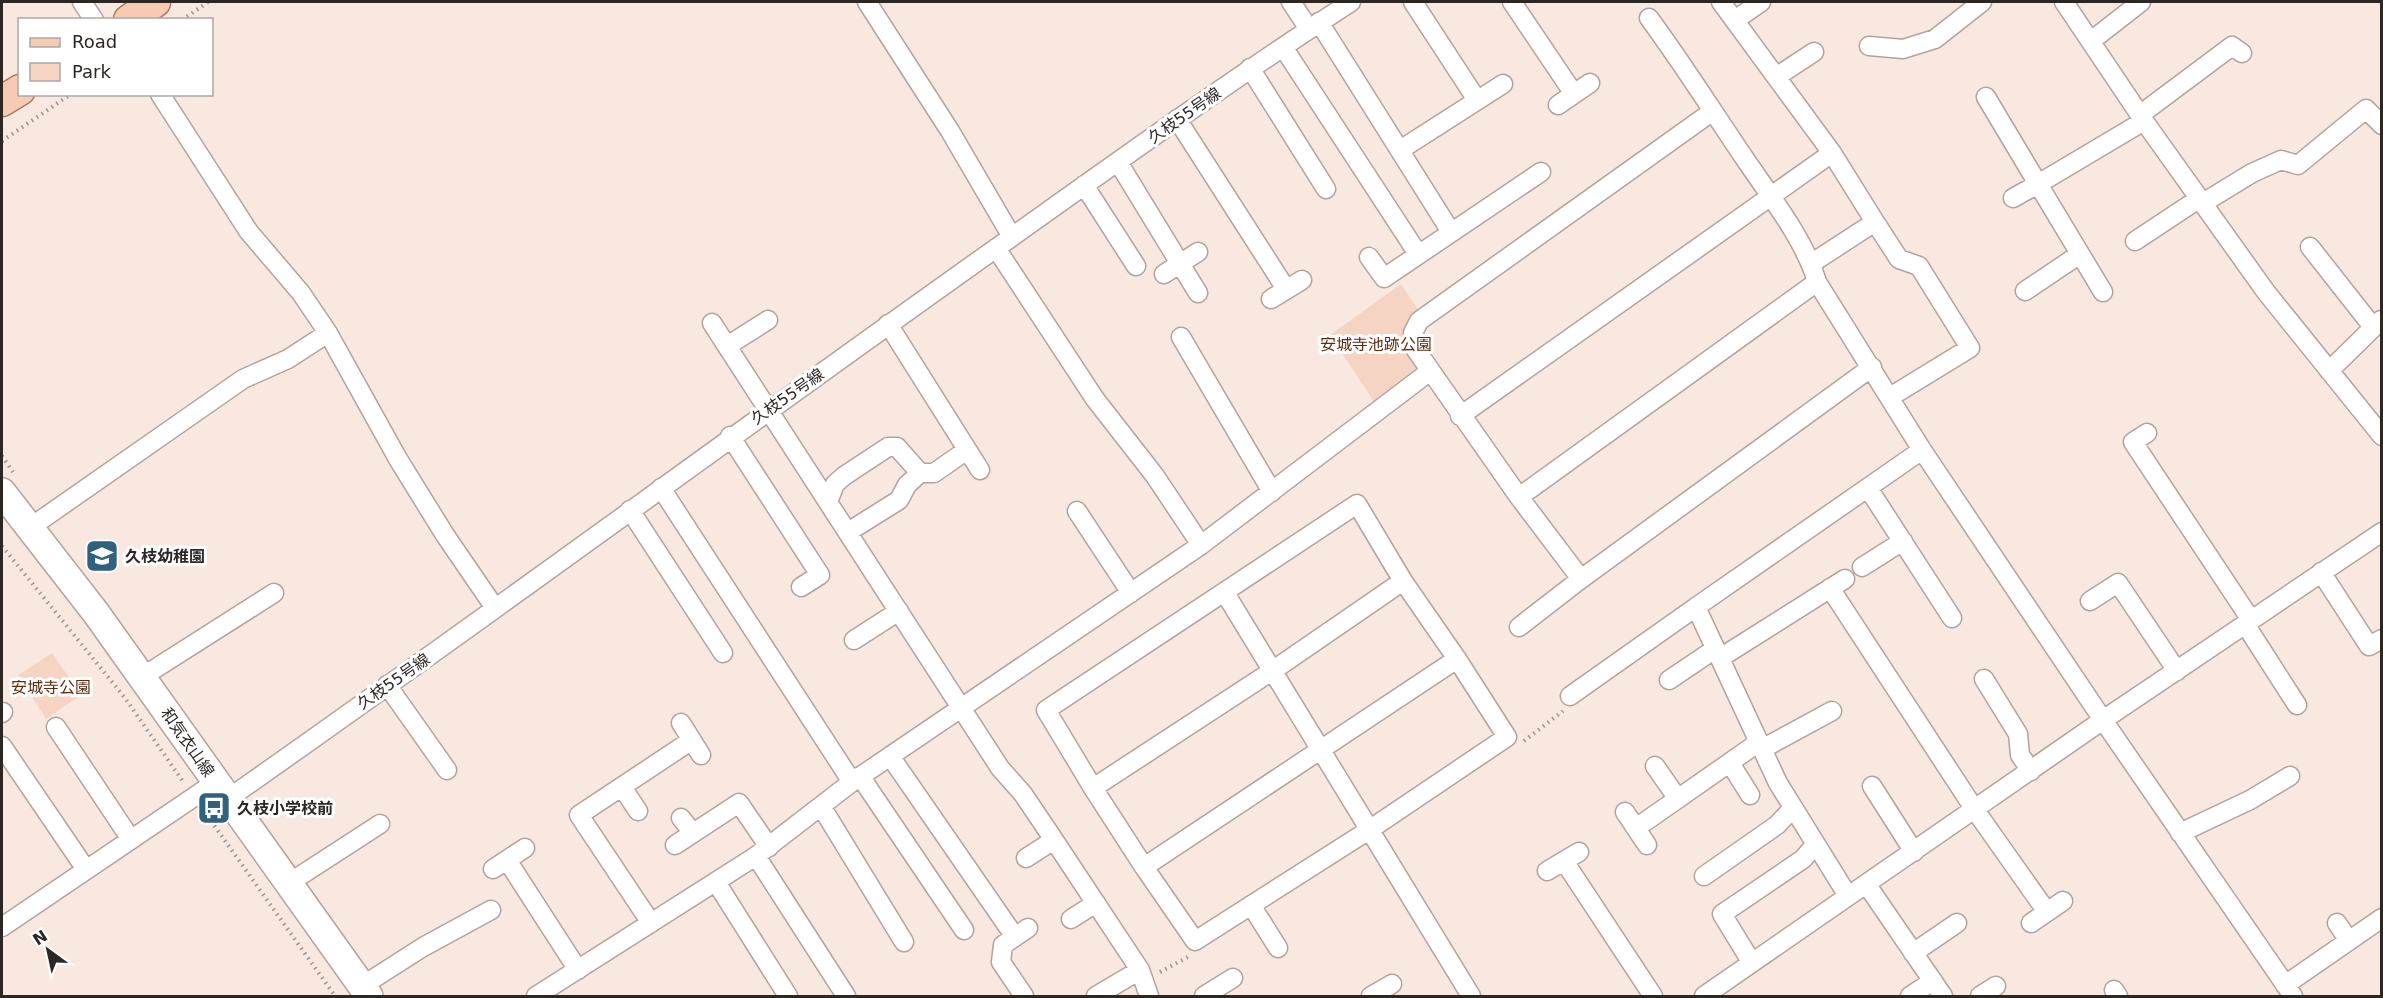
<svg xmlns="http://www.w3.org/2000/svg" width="2383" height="998" viewBox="0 0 2383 998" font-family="'DejaVu Sans','Noto Sans JP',sans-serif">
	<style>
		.green { fill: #f6d4c3 }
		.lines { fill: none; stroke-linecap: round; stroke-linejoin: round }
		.minor-casing { stroke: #b2a39c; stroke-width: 21 }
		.secondary-casing { stroke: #b2a39c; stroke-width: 30 }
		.primary-casing { stroke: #ac7a5f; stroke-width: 33 }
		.path { stroke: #9f938e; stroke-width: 4; stroke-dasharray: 1.5 4.5; stroke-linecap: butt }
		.minor { stroke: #fff; stroke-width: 18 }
		.secondary { stroke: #fff; stroke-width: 27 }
		.primary { stroke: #f7cab2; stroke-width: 30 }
		.labels { text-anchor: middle; stroke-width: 6; stroke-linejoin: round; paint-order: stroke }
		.street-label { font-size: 16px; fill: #2d2724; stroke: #fff }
		.park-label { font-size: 16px; fill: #5e2d10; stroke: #fff }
		.poi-label { font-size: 16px; font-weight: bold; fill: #2d2724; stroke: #fff; text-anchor: start }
	</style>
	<rect width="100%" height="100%" fill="#f8e8e0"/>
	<path class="green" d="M1401 284 1421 314V368L1375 403 1330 335Z
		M52 653 81 695 46 719 18 675Z"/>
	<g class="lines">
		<defs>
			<path id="minor" d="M82 2 94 20
				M867 2 950 131 1012 237
				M1291 2 1309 29
				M1413 2 1477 100
				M1512 2 1574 94
				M1721 2 1832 153 1875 222 1812 263
				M2064 2 2144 121 2266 292 2382 436
				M1649 18C1683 64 1713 112 1745 159 1770 196 1805 240 1817 282L1922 450 2103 720 2293 996
				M1735 20 1761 2
				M1319 22 1451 232
				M2091 41 2141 2
				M1869 46 1903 49 1935 39 1982 2
				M1283 47 1418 254
				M1250 68 1326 189
				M1776 77 1814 52
				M160 94 249 232 301 293 328 333 398 459 445 535 495 608
				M1986 97 2038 184 2013 198
				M1558 105 1590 83
				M1713 111 1419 321 1413 333 1414 347 1519 497 1581 579 1872 367
				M2141 114 2232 46 2242 53
				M1177 119 1286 289
				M1400 150 1503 84
				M1118 162 1198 293
				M1084 185 1136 266
				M2203 203 2252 173 2281 160 2298 165 2366 109 2382 125
				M1875 222 1899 259 1919 266 1970 348 1890 397
				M2135 241 2200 198
				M2310 247 2373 327
				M996 248 1095 399 1155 476 1201 545
				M1369 257 1384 278 1541 172
				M1164 274 1198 252
				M2025 291 2080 254
				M2103 292 2038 184 2144 121
				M1271 299 1302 280
				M712 323 1000 768 1023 794 1048 831 1140 970 1149 996
				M888 324 980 470
				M1181 337 1272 492
				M727 346 768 320
				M2329 371 2381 320
				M1460 416 1832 153
				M2147 433 2133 442 2251 620
				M730 436 820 575 801 587
				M661 488 852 782
				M1868 488 1952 618
				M1519 497 1817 282
				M828 502 835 484 844 476 888 447H897L920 473H934L967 450
				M1357 504 1403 581 1272 671 1093 788 1046 710Z
				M630 510 723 653
				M1077 511 1131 593
				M28 529 243 379 288 359 328 333
				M848 532 899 500 907 485 920 473
				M1862 567 1903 541
				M2321 572 2369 646 2382 639
				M1830 588 1975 810 2047 912
				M1225 593 1471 996
				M2090 601 2118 583 2177 671
				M2245 624 2297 705
				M1519 627 1581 579
				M854 640 899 611
				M1720 658 1845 579
				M142 677 274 593
				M1984 679 2018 734 2020 755 2031 771
				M1669 680 1715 649
				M387 685 447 770
				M1570 696 1696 607
				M2 713 3 712
				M681 723 701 755
				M56 727 130 838
				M2 746 85 868
				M1762 749 1832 711
				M890 756 1015 937
				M1730 763 1750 795
				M1655 766 1678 799
				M860 776 964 930
				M1872 786 1914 852
				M622 787 638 811
				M1093 788 1144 867 1457 659 1403 581
				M229 798C493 613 752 421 1016 234 1127 155 1237 76 1351 2
				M821 806 904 942
				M1625 812 1647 845
				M681 818 693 833
				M1636 828 1759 742
				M2180 833 2250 800 2290 776
				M675 845 739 803 769 847
				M756 856 846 996
				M1026 858 1054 840
				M507 860 578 970
				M1564 861 1653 996
				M1144 867 1195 941 1369 830 1507 737 1457 659
				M493 869 525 848
				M1547 871 1579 852
				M1704 876 1777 825 1793 808
				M716 882 788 996
				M289 883 380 824
				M1867 885 1943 996
				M1848 896 1778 783 1696 607 1922 450
				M1251 905 1278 948
				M1071 919 1096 903
				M651 923 579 815 692 740
				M2031 923 2063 901
				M2337 923 2349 941
				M2 927 216 782
				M1913 953 1957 923
				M1752 963 1722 914 1803 859 1816 844
				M2285 985 2382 918
				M362 986 423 947 491 910
				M2114 990 2118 996
				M536 996 756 856 852 782 1201 545 1429 372
				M1024 996 1001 962 1003 945 1028 928
				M1096 996 1140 970
				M1204 996 1233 978
				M1371 996 1392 984
				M1704 996 2103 720 2382 532
				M1910 996 1933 981
				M1980 996 1996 986"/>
			<path id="secondary" d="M2 492 96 613 369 996"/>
			<path id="primary" d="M129 20 155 2
				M2 101 20 90"/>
		</defs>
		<use href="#minor" class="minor-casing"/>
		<use href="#secondary" class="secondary-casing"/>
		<use href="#primary" class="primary-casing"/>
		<path class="path" d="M182 20 208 2
			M2 141 71 94
			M2 456 13 472
			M2 546 125 698 184 783
			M1524 741 1563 711
			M204 811 335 996
			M1160 972 1188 957"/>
		<use href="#minor" class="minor"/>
		<use href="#secondary" class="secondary"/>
		<use href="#primary" class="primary"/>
	</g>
	<defs>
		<symbol id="school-square" viewBox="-11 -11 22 22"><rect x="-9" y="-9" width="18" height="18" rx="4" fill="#30627f" stroke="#fff"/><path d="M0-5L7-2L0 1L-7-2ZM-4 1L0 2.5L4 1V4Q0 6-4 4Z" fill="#fff"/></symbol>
		<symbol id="bus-square" viewBox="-11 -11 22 22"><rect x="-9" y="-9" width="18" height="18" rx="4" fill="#30627f" stroke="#fff"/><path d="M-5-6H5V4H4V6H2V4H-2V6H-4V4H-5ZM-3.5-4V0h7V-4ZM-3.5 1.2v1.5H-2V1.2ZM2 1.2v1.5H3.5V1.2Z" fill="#fff"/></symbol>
	</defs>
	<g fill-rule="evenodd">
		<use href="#school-square" x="83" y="537" width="38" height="38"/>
		<use href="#bus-square" x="195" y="789" width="38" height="38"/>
	</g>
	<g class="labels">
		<g class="street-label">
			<text transform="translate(1184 115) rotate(-35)" y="6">久枝55号線</text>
			<text transform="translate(787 396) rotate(-35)" y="6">久枝55号線</text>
			<text transform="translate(393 681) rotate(-35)" y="6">久枝55号線</text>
			<text transform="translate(188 742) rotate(55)" y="6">和気衣山線</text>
		</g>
		<g class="park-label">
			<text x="1376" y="350">安城寺池跡公園</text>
			<text x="51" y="693">安城寺公園</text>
		</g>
		<g class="poi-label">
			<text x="125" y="562">久枝幼稚園</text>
			<text x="237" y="814">久枝小学校前</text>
		</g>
	</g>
	<rect width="2383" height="998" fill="none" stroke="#2d2724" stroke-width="6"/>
	<rect x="18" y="18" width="195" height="78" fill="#ffffff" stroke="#aba9a7" stroke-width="1.5"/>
	<rect x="30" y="38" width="30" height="9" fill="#f7cab2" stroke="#aba9a7" stroke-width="1.5"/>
	<text x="72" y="48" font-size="18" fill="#2d2724">Road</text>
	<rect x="30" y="63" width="30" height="18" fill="#f6d4c3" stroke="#aba9a7" stroke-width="1.5"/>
	<text x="72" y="78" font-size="18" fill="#2d2724">Park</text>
	<g transform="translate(48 950) rotate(327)" stroke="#ffffff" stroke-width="4.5" paint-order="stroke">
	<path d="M0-4.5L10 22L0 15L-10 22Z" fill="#2d2724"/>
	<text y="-9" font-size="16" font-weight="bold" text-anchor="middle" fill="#2d2724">N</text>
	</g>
</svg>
